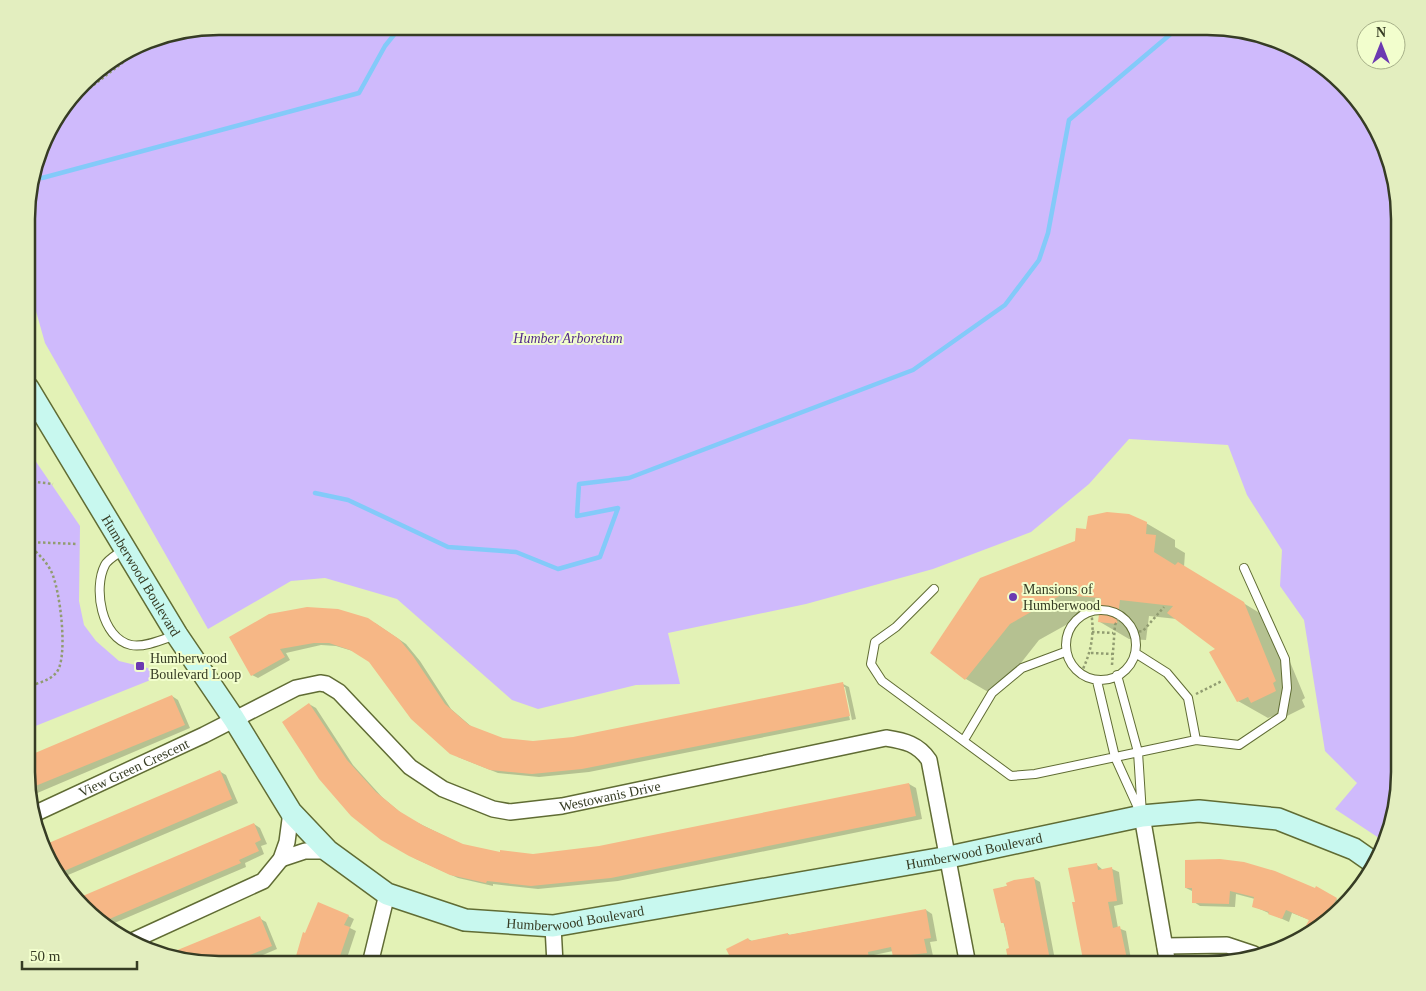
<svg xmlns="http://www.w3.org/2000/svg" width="1426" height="991" viewBox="0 0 1426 991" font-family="'Times New Roman',serif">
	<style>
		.green { fill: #cfbafc }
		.shadow { fill: #0003 }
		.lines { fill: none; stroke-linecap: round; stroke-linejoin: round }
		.stream { stroke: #83caf9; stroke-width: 4.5 }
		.building { fill: #f6b786 }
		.lane-casing { stroke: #606c34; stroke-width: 10 }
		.street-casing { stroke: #606c34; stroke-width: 18 }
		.secondary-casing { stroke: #606c34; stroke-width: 24 }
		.path { stroke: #919c71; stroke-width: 2.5; stroke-dasharray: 2.5 2.5; stroke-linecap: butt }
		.lane { stroke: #fff; stroke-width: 8 }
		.street { stroke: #fff; stroke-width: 15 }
		.secondary { stroke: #c8f8ef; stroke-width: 21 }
		.poi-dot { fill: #6c3ab1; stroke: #f2fecd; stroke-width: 2 }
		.labels { text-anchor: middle; stroke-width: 4; stroke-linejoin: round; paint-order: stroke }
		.park-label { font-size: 14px; font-style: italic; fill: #532a8a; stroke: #f2fecd }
		.street-label { font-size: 14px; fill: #363c24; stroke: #f2fecd }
		.poi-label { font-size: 14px; fill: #363c24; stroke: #f2fecd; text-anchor: start }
		.rim { fill: none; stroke: #363c24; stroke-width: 2.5 }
	</style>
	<rect width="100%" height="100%" fill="#e3f2b6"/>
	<path class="green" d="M219 26 1219 27 1269 37 1324 66 1380 134 1399 207V784L1389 834 1385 842 1335 809 1357 783 1325 751 1304 620 1280 586 1282 550 1247 495 1228 445 1129 439 1089 484 1031 532 933 569 806 604 668 633 680 684 636 685 538 709 512 700 397 599 325 578 291 581 208 629 45 343 28 283V194L46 134 92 74 146 41Z
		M28 450 80 526 79 601 84 625 96 641 119 661 168 673 28 729Z"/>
	<path class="shadow" d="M1146 523 1175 540V547L1185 553 1184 567 1273 621 1305 698 1302 700 1305 707 1281 719 1275 715 1268 718 1238 701 1218 649 1177 619 1149 616 1146 640 1129 639 1100 622 1101 612 1091 611 1039 640 995 696 966 679 931 653 1077 542 1087 530Z
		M375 623 406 644 420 661 451 709 473 728 503 739 533 742 574 738 843 684 849 687 856 719 852 720 845 687H842L850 720 589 772 539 777 498 773 458 757 370 661 356 652 336 646 321 645 286 653 290 660 258 678 252 675 230 637Z
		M172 696 178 700 190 728 28 797V758Z
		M309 704 316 708 353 765 382 797 406 817 463 845 501 853 533 855 599 847 909 784 916 788 922 819 618 881 538 889 493 884V886L458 878 416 859 382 839Z
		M219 771 226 775 238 803 61 878 52 869Z
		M254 824 260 828 267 844 261 846 264 854 245 863 246 867 105 927 79 899Z
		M1096 864 1103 870 1112 869 1119 872 1123 904 1114 906 1118 928 1126 931 1132 965H1086L1076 903Z
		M1033 878 1040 882 1056 965H1010L1011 949 994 890Z
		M1186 888H1316L1343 903 1308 931 1305 929 1310 920 1292 913 1289 922 1253 906 1255 899 1236 894 1235 907 1200 906 1194 902 1192 891Z
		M926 910 932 914 937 941 930 942 933 956 901 960 894 956 893 951 874 955 875 965H735L748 939 752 941 788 934 790 935Z
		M348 916 354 919 350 928 356 931 346 961 335 958 333 964H320L298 956Z
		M259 918 266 922 277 949 242 964H207L167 956Z
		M644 957 650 961 651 965H617L616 960Z
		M430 963 455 964H456H430Z"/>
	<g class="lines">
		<path class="stream" d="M42 178 359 93 385 46 401 26
			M315 493 348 500 448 547 516 552 558 569 600 557 618 508 577 516 579 484 629 478 913 370 1005 305 1039 260 1048 233 1069 120 1179 27"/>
	</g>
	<path class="building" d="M1107 512 1129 514 1147 522 1146 534 1156 535 1154 552 1175 565 1178 562 1244 602 1276 681 1273 683 1276 691 1251 703 1248 697 1237 702 1209 652 1215 649 1167 613 1173 606 1120 600 1117 624 1098 622 1101 598 1061 595 1010 624 965 680 930 653 980 578 1075 541 1076 528 1086 529 1088 516Z
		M307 607 338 609 368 618 399 639 413 656 445 704 469 725 503 738 533 741 573 737 843 682 850 716 582 769 532 774 490 770 450 754 411 719 369 662 350 650 329 643H314L280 649 285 657 251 676 229 637 269 614Z
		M172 695 185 725 28 789V756Z
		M309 703 347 760 376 792 399 811 424 826 463 844 500 852V850L533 854 599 846 909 783 916 816 611 878 531 886 487 881 486 883 450 875 409 856 381 840 351 816 319 779 282 722Z
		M220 770 232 799 57 874 52 869 44 845Z
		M254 823 261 840 255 843 259 851 239 860 241 863 222 871 100 923 78 898Z
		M1220 859 1244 862 1275 871 1315 888 1316 886 1337 898 1327 916 1298 940 1309 920 1286 910 1282 919 1268 914 1269 912 1252 907 1254 897 1230 891 1229 904 1192 903V888H1185V860Z
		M1097 863 1098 870 1112 867 1117 901 1108 902 1113 928 1120 926 1127 959 1119 961 1120 965H1084L1072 902H1075L1068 868Z
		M1034 877 1051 965H1009L1006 949 1009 948 1004 923H1001L993 889 1007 886 1006 883 1014 880Z
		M318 902 349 915 344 925 350 927 339 959 329 955 326 964 296 956 303 932 305 933Z
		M926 909 931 938 924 939 927 953 893 957 891 947 868 952 870 965H838L836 959 814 965H734L726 949 748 938 750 941 788 933V935Z
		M260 916 272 946 255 953 226 964H207L163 956Z"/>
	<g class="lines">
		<defs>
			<path id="lane" d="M123 550C118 554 108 559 105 565 93 588 101 638 131 645 144 648 164 639 176 635
				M934 589 896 627 875 642 871 664 882 681 1011 776 1035 774 1196 740 1239 745 1282 716 1287 688 1285 659 1244 568
				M1066 645a35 35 0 1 1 70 0a35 35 0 1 1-70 0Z
				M1137 654 1167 673 1188 698 1196 740
				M1117 675 1138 752 1142 814
				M1097 681 1115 757 1140 812
				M964 740 992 693 1022 668 1065 652"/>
			<g id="street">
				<path id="s1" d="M34 814 204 735 296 688 320 683 326 684 339 692 410 767 443 789 493 809 510 812 562 806 886 738C905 741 918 744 929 760L968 965"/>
				<path d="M1142 816 1168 965"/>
				<path d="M281 859 305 851H328"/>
				<path d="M553 926 555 964"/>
				<path d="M132 941 263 881 281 859 287 842 291 812"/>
				<path d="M1165 946 1227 945 1254 954"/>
				<path d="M370 964 387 894"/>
			</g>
			<g id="secondary">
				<path id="s2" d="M28 388 177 635 234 719 291 812 328 851 387 894 465 920 553 926 949 857 1142 816 1199 811 1278 819 1354 849 1374 863"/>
			</g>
		</defs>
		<use href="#lane" class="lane-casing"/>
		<use href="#street" class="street-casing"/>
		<use href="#secondary" class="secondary-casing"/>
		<path class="path" d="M80 89 82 94 135 53 144 42
			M28 481 53 484
			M28 542 78 544
			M28 545C37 552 46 561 51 571 60 588 69 659 56 673 49 681 37 683 28 687
			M1092 632 1113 633
			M1134 632 1143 631 1164 607
			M1091 653 1112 654
			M1112 665 1115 625 1120 616
			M1081 673C1091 653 1095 634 1091 612
			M1196 694 1222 681"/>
		<use href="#lane" class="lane"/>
		<use href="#street" class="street"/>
		<use href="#secondary" class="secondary"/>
	</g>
	<g class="poi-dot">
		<circle cx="1013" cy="597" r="5"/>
		<rect x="135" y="661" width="10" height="10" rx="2.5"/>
	</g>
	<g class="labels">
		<g class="park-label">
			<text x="568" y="343">Humber Arboretum</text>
		</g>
		<g class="street-label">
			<text dy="5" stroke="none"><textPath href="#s2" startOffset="219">Humberwood Boulevard</textPath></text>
			<text dy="5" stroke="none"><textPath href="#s1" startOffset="110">View Green Crescent</textPath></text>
			<text dy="5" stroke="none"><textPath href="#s1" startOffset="652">Westowanis Drive</textPath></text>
			<text dy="5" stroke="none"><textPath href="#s2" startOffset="1224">Humberwood Boulevard</textPath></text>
			<text dy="5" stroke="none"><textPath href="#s2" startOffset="819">Humberwood Boulevard</textPath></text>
		</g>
		<g class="poi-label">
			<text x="1023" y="594">Mansions of<tspan x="1023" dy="16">Humberwood</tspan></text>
			<text x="150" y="663">Humberwood<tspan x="150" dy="16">Boulevard Loop</tspan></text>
		</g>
	</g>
	<path d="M0 0H1426V991H0ZM219 35H1207A184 184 0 0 1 1391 219V772A184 184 0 0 1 1207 956H219A184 184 0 0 1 35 772V219A184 184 0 0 1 219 35Z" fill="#e3eebf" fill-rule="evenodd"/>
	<path class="rim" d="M219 35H1207A184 184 0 0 1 1391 219V772A184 184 0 0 1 1207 956H219A184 184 0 0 1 35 772V219A184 184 0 0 1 219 35Z"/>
	<g transform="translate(1381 45)"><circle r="24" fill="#f2fecd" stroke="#a7b089"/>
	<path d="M0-4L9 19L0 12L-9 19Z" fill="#6c3ab1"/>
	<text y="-8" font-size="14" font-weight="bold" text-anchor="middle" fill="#363c24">N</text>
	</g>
	<path d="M22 961v8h115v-8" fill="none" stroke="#363c24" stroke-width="2.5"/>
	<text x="30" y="961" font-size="15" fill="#363c24" stroke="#f2fecd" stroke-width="4" paint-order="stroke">50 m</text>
</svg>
